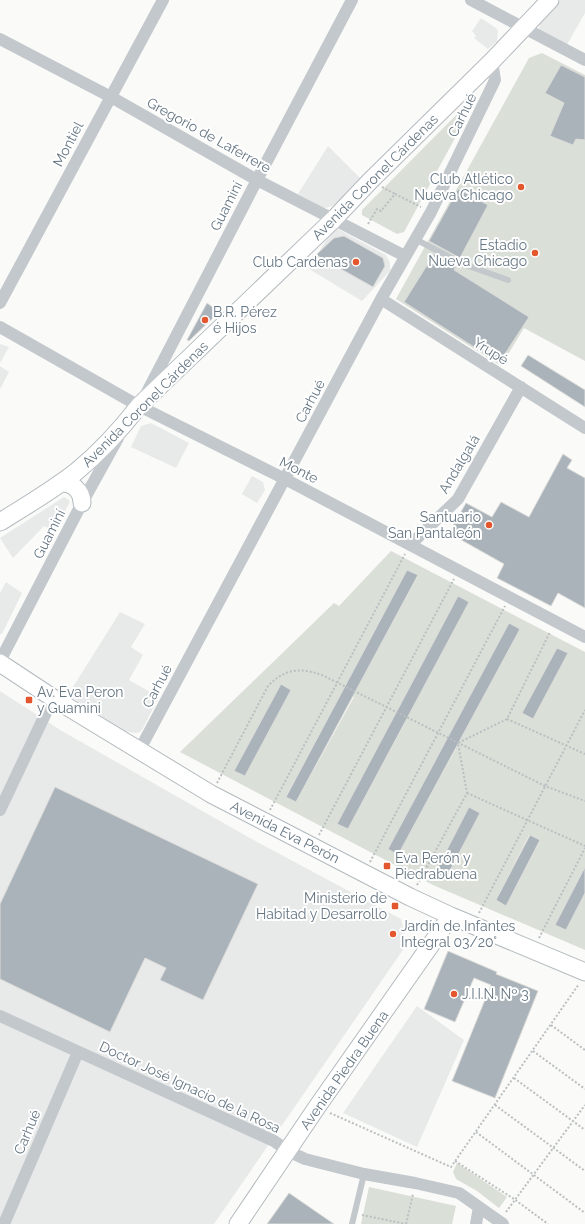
<svg xmlns="http://www.w3.org/2000/svg" width="585" height="1224" viewBox="0 0 585 1224" font-family="Raleway,sans-serif">
	<style>
		.built { fill: #e8e9e9 }
		.green { fill: #dadfd7; fill-rule: evenodd }
		.building { fill: #aab3b9; stroke: #dcdcda }
		.lines { fill: none; stroke-linecap: round; stroke-linejoin: round }
		.secondary-casing { stroke: #b3babf; stroke-width: 19 }
		.path { stroke: #bbbfc2; stroke-width: 2; stroke-dasharray: 2 2; stroke-linecap: butt }
		.lane { stroke: #c3c8cc; stroke-width: 6 }
		.street { stroke: #c3c8cc; stroke-width: 12 }
		.secondary { stroke: #fff; stroke-width: 17 }
		.poi-dot { fill: #e4572e; stroke: #fff; stroke-width: 1.5 }
		.labels { text-anchor: middle; stroke-width: 4; stroke-linejoin: round; paint-order: stroke }
		.street-label { font-size: 14px; fill: #657683; stroke: #fff }
		.poi-label { font-size: 14px; fill: #657683; stroke: #fff; text-anchor: end }
	</style>
	<rect width="100%" height="100%" fill="#fafaf8"/>
	<path class="built" d="M561 0H585V13L565 48 540 33 539 28 541 19Z
		M481 18 496 28 498 31 497 41 488 49 474 38 476 36 472 31Z
		M328 146 361 179 335 205 326 208 322 207 298 194Z
		M338 229 386 255 390 263V271L362 301 309 269 331 232Z
		M0 344 9 347 0 363Z
		M0 366 9 372 0 389Z
		M151 423 189 443 176 468 131 447 141 426Z
		M252 476 263 482 265 490 257 503 242 494Z
		M64 497 70 501 55 532 44 526 13 558 0 538Z
		M6 582 22 593 2 634H0V593Z
		M120 612 145 624 131 647 143 655 129 680 159 697 143 728 140 732 135 733 124 731 68 695Z
		M0 691 62 731 248 837 401 919 407 944 214 1224H0Z
		M417 1006 464 1040 417 1147 343 1113Z"/>
	<path class="green" d="M542 53 585 75V361L524 328 501 366 396 299 529 58Z
		M471 100H474V103L404 232 397 234 362 215V210Z
		M391 551 585 652V867L556 924 566 930 585 893V950L433 885 180 752 334 603 339 606ZM407 570 418 576 360 682 350 677ZM458 597 411 709 401 703ZM509 623 520 629 462 736ZM557 648 567 653 532 719 522 713ZM281 684 291 690 245 776 235 771ZM343 691 354 697 296 802 286 796ZM395 718 405 723 348 829 338 824ZM445 743 456 749 398 854 388 849ZM469 807 480 813 446 878 436 873ZM529 835 540 841 506 906 496 900Z
		M457 1163 507 1197 499 1208 477 1191 456 1179 453 1172Z
		M369 1187 456 1206 452 1224H361Z"/>
	<path class="building" d="M561 65 585 77V140L576 139 573 145 550 136 564 103 545 93Z
		M458 189 488 205 460 258 429 241Z
		M344 236 383 258 385 266 373 287 316 255 334 238Z
		M434 254 456 266 454 270 529 317 499 363 404 302Z
		M207 303 219 312 189 341 187 340Z
		M528 355 585 390V407L521 366Z
		M563 454 572 460 567 468 585 478V608L558 593 551 606 497 578 504 564 449 533 466 503 492 517 501 502 529 517Z
		M407 570 418 575 296 802 286 797Z
		M458 596 469 602 348 829 337 824Z
		M509 623 520 629 398 855 388 849Z
		M557 648 568 653 533 719 522 713Z
		M281 684 291 690 245 776 234 771Z
		M55 787 258 884 203 1000 160 980 166 968 145 958 110 1032 0 979V904Z
		M469 807 480 813 446 878 435 873Z
		M530 835 540 840 506 906 496 900Z
		M585 867V893L566 930 555 925Z
		M448 951 497 972 496 974 538 991 495 1098 452 1081 491 985 474 978 455 1022 424 1009Z
		M289 1193 334 1224H267Z"/>
	<g class="lines">
		<defs>
			<path id="secondary" d="M59 484C71 480 82 491 82 503
				M0 522C26 506 53 490 77 471 100 452 121 429 139 406L333 220 370 181 492 61 550 0
				M0 663 53 698 211 794 410 897 451 916 585 972
				M238 1224 317 1107 451 916"/>
		</defs>
		<use href="#secondary" class="secondary-casing"/>
		<path class="path" d="M382 187 395 194
			M368 224 377 209 381 211 395 194 421 207
			M507 719 585 754
			M217 783 268 686C285 668 302 667 324 676L545 786 585 801
			M467 793 585 846
			M270 810 405 554
			M319 835 454 579
			M370 862 505 606
			M417 885 467 793 458 743 507 719 550 632
			M479 913 585 710
			M539 938 585 848
			M551 1025 585 1050
			M533 1051 585 1089
			M514 1078 585 1130
			M495 1105 585 1171
			M330 1113 451 1167 579 984
			M476 1132 585 1213
			M455 1161 514 1199 548 1224
			M506 1212 585 1105
			M362 1215 406 1224
			M406 1224 413 1194"/>
		<path class="lane" d="M415 239 463 264 508 280
			M352 1224 364 1174"/>
		<path class="street" d="M471 0 585 60
			M0 39 111 97 257 180 405 256
			M381 299 585 428
			M0 303 163 0
			M0 327 139 406 285 479 585 637
			M145 396 257 180 352 0
			M410 545 458 499 521 387
			M0 661 82 503 118 438
			M139 751 381 299 431 212 495 80 492 61
			M0 810 53 698
			M0 1016 274 1141 288 1151 305 1159 364 1174 415 1183 459 1193 503 1224
			M4 1224 78 1052
			M476 1224 479 1207"/>
		<use href="#secondary" class="secondary"/>
	</g>
	<g class="poi-dot">
		<circle cx="521" cy="187" r="4"/>
		<circle cx="535" cy="253" r="4"/>
		<circle cx="356" cy="262" r="4"/>
		<circle cx="205" cy="320" r="4"/>
		<circle cx="489" cy="525" r="4"/>
		<rect x="25" y="696" width="8" height="8" rx="2"/>
		<rect x="383" y="862" width="8" height="8" rx="2"/>
		<rect x="391" y="902" width="8" height="8" rx="2"/>
		<circle cx="393" cy="934" r="4"/>
		<circle cx="454" cy="994" r="4"/>
	</g>
	<g class="labels">
		<g class="street-label">
			<text transform="translate(462 115) rotate(-64)" y="5">Carhué</text>
			<text transform="translate(209 135) rotate(29)" y="5">Gregorio de Laferrere</text>
			<text transform="translate(68 144) rotate(-62)" y="5">Montiel</text>
			<text transform="translate(375 177) rotate(-45)" y="5">Avenida Coronel Cárdenas</text>
			<text transform="translate(226 206) rotate(-63)" y="5">Guaminí</text>
			<text transform="translate(491 351) rotate(32)" y="5">Yrupé</text>
			<text transform="translate(310 401) rotate(-62)" y="5">Carhué</text>
			<text transform="translate(145 404) rotate(-45)" y="5">Avenida Coronel Cárdenas</text>
			<text transform="translate(459 464) rotate(-59)" y="5">Andalgalá</text>
			<text transform="translate(299 470) rotate(27)" y="5">Monte</text>
			<text transform="translate(49 534) rotate(-63)" y="5">Guaminí</text>
			<text transform="translate(157 686) rotate(-62)" y="5">Carhué</text>
			<text transform="translate(285 832) rotate(27)" y="5">Avenida Eva Perón</text>
			<text transform="translate(344 1070) rotate(-55)" y="5">Avenida Piedra Buena</text>
			<text transform="translate(190 1087) rotate(25)" y="5">Doctor José Ignacio de la Rosa</text>
			<text transform="translate(27 1132) rotate(-67)" y="5">Carhué</text>
		</g>
		<g class="poi-label">
			<text x="513" y="184">Club Atlético<tspan x="513" dy="16">Nueva Chicago</tspan></text>
			<text x="527" y="250">Estadio<tspan x="527" dy="16">Nueva Chicago</tspan></text>
			<text x="348" y="267">Club Cardenas</text>
			<text x="213" y="317" text-anchor="start">B.R. Pérez<tspan x="213" dy="16">é Hijos</tspan></text>
			<text x="481" y="522">Santuario<tspan x="481" dy="16">San Pantaleón</tspan></text>
			<text x="37" y="697" text-anchor="start">Av. Eva Peron<tspan x="37" dy="16">y Guamini</tspan></text>
			<text x="395" y="863" text-anchor="start">Eva Perón y<tspan x="395" dy="16">Piedrabuena</tspan></text>
			<text x="387" y="903">Ministerio de<tspan x="387" dy="16">Habitad y Desarrollo</tspan></text>
			<text x="401" y="931" text-anchor="start">Jardín de Infantes<tspan x="401" dy="16">Integral 03/20°</tspan></text>
			<text x="462" y="999" text-anchor="start">J.I.I.N. Nº 3</text>
		</g>
	</g>
</svg>
